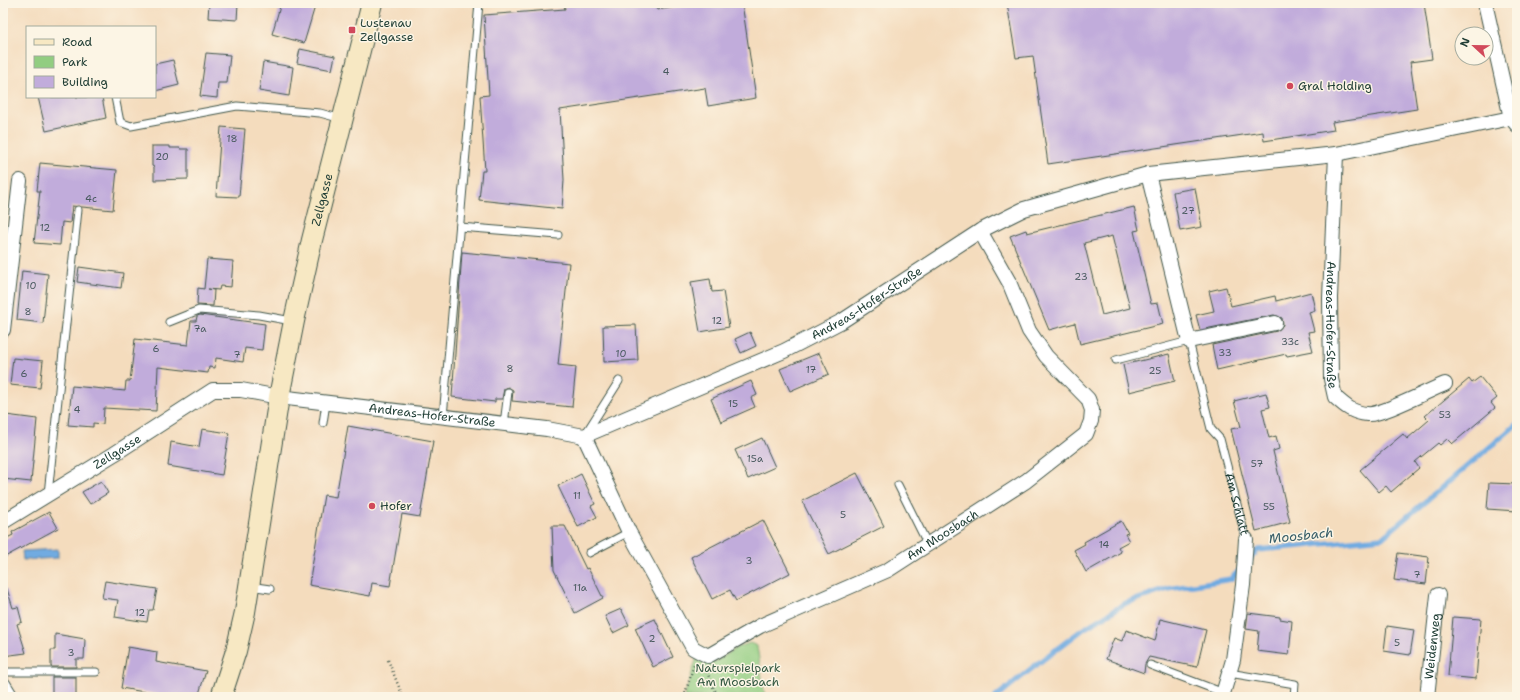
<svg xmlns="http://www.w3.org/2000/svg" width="1520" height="700" viewBox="0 0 1520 700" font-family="'Shantell Sans',sans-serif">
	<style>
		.green { fill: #92cd81; stroke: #58855a }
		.water { fill: #71abe1; stroke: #48748a }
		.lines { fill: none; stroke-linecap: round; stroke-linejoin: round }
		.stream { stroke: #71abe1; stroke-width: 5.5 }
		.building { fill: #c1acdb; fill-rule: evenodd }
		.service-casing { stroke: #3f5549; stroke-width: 9 }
		.minor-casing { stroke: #3f5549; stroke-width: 16 }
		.secondary-casing { stroke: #3f5549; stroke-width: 22 }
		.path { stroke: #3f5549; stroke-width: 2.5; stroke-dasharray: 1 3; stroke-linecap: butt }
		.service { stroke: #fff; stroke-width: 7 }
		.minor { stroke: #fff; stroke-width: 14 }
		.secondary { stroke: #f7e8c3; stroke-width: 20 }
		.poi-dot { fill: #d1495b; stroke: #fcf5e5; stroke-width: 1.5 }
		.labels { text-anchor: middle; stroke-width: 3; stroke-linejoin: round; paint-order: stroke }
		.number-label { font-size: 10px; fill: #48595e }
		.poi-label { font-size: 12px; fill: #1f3d34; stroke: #fcf5e5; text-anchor: start }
		.street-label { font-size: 12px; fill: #1f3d34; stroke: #fcf5e5 }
		.park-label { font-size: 12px; fill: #365a43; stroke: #fcf5e5 }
		.water-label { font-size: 13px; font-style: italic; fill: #385e68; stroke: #fcf5e5 }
	</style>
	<rect width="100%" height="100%" fill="#fcf5e5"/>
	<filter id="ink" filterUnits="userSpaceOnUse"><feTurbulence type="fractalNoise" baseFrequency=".025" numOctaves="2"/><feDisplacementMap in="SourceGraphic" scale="8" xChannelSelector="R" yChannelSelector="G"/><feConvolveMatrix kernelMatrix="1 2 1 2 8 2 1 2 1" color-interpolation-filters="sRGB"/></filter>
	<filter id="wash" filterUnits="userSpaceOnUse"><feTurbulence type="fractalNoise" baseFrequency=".012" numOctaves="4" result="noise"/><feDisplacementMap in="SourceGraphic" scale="16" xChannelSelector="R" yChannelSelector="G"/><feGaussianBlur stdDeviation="0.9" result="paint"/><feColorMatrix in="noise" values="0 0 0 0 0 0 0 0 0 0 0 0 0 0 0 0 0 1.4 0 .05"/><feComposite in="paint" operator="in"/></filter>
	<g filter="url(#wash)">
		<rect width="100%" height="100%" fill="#f4dcbd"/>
		<path class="green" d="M750 643 757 646 765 697H684L699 651 708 656 715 662 738 647Z"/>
		<path class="water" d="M58 549V558L23 560 22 551Z"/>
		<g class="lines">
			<path class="stream" d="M1247 562 1258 550 1382 538 1517 424
				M996 697 1041 661 1082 630 1126 603 1168 589 1231 579 1241 569"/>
		</g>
		<g id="blocks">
			<path class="building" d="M209 3H238L237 20 208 18Z
				M281 3H316L304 43 272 34Z
				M564 3H656L657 10 702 3H742L756 98 708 106 705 88 560 110 564 180 562 209 479 200 482 171H485L480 96 489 95 484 15 565 9Z
				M1007 3H1424L1432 59 1410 62 1417 109 1332 122 1334 130 1264 141 1263 132 1048 164 1033 56 1016 58Z
				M300 49 335 56 332 70 297 63Z
				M206 53 230 55 227 83H218L217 98 200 96Z
				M173 60 179 85 155 91V64Z
				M263 62 293 67 289 96 259 91Z
				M38 97H102L106 118 46 131Z
				M221 127 245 129 239 197 216 196Z
				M152 146H170V148H180V149H188V179L154 180V167L152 166Z
				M40 163 117 170 113 210 72 206 70 223 62 222 60 245 34 243 40 191H37Z
				M1195 188 1202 227 1180 231 1173 192Z
				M1134 207 1139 230 1134 231 1151 304 1158 303 1163 324 1080 344 1075 323 1049 330 1010 236 1026 230 1027 233ZM1112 236 1130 308 1102 315 1084 243Z
				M462 252 569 263 558 365 576 367 572 407 512 401 513 390 508 387 504 389 502 399H495V402L452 397Z
				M207 259 233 261 231 287 220 286 219 290 208 289 214 290 213 306 197 305 198 288 204 289Z
				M79 267 123 273 121 288 77 282Z
				M22 271 48 274 43 323 17 320Z
				M710 279 712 292 723 291 729 327 700 332 691 282Z
				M1226 287 1231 306 1275 296 1276 301 1311 292 1315 310 1309 312 1314 331 1308 332 1313 351 1287 356 1286 354 1217 370 1212 345 1277 331 1283 325 1282 318 1274 315 1200 330 1196 315 1214 311 1209 291Z
				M200 315 265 324 262 350 245 348 243 362 216 358 215 368 209 367 208 373 158 367 156 411 104 408 103 424 93 423V427L68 425 72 386 125 391 126 381H130L135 339 188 345 191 321H196L197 316Z
				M636 325 638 360 604 362 603 326Z
				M750 332 756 346 741 353 735 339Z
				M819 353 829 374 790 391 780 369Z
				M1169 354 1175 381 1129 392 1123 365Z
				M13 358 43 361 40 388 10 385Z
				M1480 377 1497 398 1491 403 1495 408 1452 444 1447 439 1440 445 1438 443 1415 462 1419 468 1391 492 1386 486 1379 492 1360 470 1403 434 1407 439 1429 420 1425 416 1469 379 1472 383Z
				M751 381 757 395 751 398 755 407 721 422 711 399Z
				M1266 393 1270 407 1262 409 1269 438 1276 436 1279 449 1273 451 1290 522 1256 531 1231 429 1241 427 1234 401Z
				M6 415 37 419 31 482 3 479V439Z
				M348 426 433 441 420 517 402 514 390 586 372 583 370 596 309 585 324 495 336 497Z
				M202 429 229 433 222 475 168 466 171 442 199 447Z
				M762 438 775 467 748 479 735 450Z
				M857 473 884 526 829 554 802 501Z
				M581 474 595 504 591 506 597 517 578 527 558 486Z
				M101 481 108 493 90 504 82 492Z
				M1489 483 1517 484V511L1487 509Z
				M49 512 58 528 3 558V540L13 535 12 532Z
				M763 520 790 573 736 601 730 590 712 599 691 557Z
				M1121 521 1128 533 1125 534 1129 541 1118 547 1121 552 1086 572 1074 550 1085 544 1084 542Z
				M552 526H565L586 569 588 568 603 598 575 613 554 570Z
				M1398 553 1429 557 1426 584 1394 580Z
				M105 581 157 589 153 610H149L147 622 115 617 118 600 102 598Z
				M3 589H7L13 608 18 607 22 622 17 624 26 653 3 656Z
				M621 609 629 625 613 633 605 616Z
				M1248 613 1280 617V619L1292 621 1289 655 1257 651 1259 631 1246 629Z
				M1453 617 1481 619 1476 679 1448 676Z
				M655 619 673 657 653 667 635 628Z
				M1160 619 1206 630 1197 667 1149 657 1145 664 1144 673 1106 659 1114 638 1122 641 1126 630 1155 641Z
				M1387 626 1414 630 1410 655 1384 651Z
				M55 634 85 639 84 659H76V667H51V650H55Z
				M128 647 157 652 156 662 206 671 198 697H174L121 688Z
				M52 677H76V697H52Z"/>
		</g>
	</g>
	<g filter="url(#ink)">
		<use href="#blocks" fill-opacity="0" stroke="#3f5549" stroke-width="1"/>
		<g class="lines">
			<defs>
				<g id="service">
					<path d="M115 97 120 122 131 126 237 106 320 113 342 119"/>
					<path d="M460 227 558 235"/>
					<path d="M169 322 199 310 259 315 292 321"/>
					<path id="s1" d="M1116 360 1189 341 1211 429 1220 439 1246 539"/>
					<path d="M443 417 479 3"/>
					<path d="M323 423 326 403"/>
					<path d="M504 424 508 392"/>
					<path d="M586 433 619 381"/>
					<path d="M898 485 928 545"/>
					<path d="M48 494 78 210"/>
					<path d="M589 553 629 532"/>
					<path d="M249 586 270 589"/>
					<path d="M1150 665 1224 693"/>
					<path d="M3 672H96"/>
					<path d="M1229 673 1295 684 1294 697"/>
				</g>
				<g id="minor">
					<path d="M1485 3 1511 118 1517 125"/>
					<path id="s2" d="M1336 154 1330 298 1331 379 1335 397C1345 406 1353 413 1367 414 1381 416 1429 390 1445 384"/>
					<path d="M1148 174 1189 341 1275 323"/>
					<path d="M3 330 20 181"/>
					<path id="s3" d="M584 436 629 532 693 648 708 656 760 626 888 570 1026 481 1086 434 1091 421 1092 410 1088 399 1046 356 1029 331 1009 282 980 231"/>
					<path id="s4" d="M3 522 114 454 213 390H241L279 397 547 429 584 436 784 351 842 321 980 231 1024 209 1148 174 1336 154 1511 118"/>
					<path d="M3 684 11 697"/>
					<path d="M1222 697 1233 660 1243 585 1246 539"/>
					<path id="s5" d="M1427 697 1438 595"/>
				</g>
				<g id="secondary">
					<path id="s6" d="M221 697 236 651 245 612 279 397 294 321 312 240 372 3"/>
				</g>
			</defs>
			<use href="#service" class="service-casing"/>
			<use href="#minor" class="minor-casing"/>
			<use href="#secondary" class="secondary-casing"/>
			<path class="path" d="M388 660 403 697
				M707 672 714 689 720 697
				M684 697 694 665"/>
			<use href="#service" class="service"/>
			<use href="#minor" class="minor"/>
			<use href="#secondary" class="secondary"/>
		</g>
	</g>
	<g class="poi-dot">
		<rect x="348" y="26" width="8" height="8" rx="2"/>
		<circle cx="1290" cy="86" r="4"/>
		<circle cx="372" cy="506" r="4"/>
	</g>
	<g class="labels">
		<g class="number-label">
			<text x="666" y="75">4</text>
			<text x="232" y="142">18</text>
			<text x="162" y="160">20</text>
			<text x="91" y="202">4c</text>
			<text x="1188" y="214">27</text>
			<text x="45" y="231">12</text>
			<text x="1081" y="280">23</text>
			<text x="31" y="289">10</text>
			<text x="28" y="315">8</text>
			<text x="717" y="324">12</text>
			<text x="200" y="332">7a</text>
			<text x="1290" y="345">33c</text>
			<text x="156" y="352">6</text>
			<text x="1225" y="356">33</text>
			<text x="621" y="357">10</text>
			<text x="237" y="358">7</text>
			<text x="510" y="372">8</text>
			<text x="811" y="373">17</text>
			<text x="1155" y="374">25</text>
			<text x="24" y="377">6</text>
			<text x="733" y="407">15</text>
			<text x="77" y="413">4</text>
			<text x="1445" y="418">53</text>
			<text x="755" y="462">15a</text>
			<text x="1257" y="467">57</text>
			<text x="577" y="499">11</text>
			<text x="1269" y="510">55</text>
			<text x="843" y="518">5</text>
			<text x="1104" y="548">14</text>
			<text x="749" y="564">3</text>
			<text x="1417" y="578">7</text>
			<text x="580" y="591">11a</text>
			<text x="140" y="616">12</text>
			<text x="652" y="642">2</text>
			<text x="1397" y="646">5</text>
			<text x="71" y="656">3</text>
		</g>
		<g class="poi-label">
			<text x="360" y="27">Lustenau<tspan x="360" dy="14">Zellgasse</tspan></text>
			<text x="1298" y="90">Gral Holding</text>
			<text x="380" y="510">Hofer</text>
		</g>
		<g class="street-label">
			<text dy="4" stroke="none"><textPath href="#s6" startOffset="508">Zellgasse</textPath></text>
			<text dy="4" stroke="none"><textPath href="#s4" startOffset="935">Andreas-Hofer-Straße</textPath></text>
			<text dy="4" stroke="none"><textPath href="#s2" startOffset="171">Andreas-Hofer-Straße</textPath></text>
			<text dy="4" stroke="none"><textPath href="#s4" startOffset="469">Andreas-Hofer-Straße</textPath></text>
			<text dy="4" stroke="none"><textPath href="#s4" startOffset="134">Zellgasse</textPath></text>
			<text dy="4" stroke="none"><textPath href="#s1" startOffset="247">Am Schlatt</textPath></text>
			<text dy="4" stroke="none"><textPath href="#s3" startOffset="520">Am Moosbach</textPath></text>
			<text dy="4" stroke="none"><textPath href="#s5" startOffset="51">Weidenweg</textPath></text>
		</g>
		<g class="park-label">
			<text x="738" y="672">Naturspielpark<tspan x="738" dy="14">Am Moosbach</tspan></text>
		</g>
		<g class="water-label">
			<text transform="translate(1301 535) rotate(-6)" y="5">Moosbach</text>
		</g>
	</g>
	<rect width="1520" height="700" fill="none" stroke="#fcf5e5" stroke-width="16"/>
	<rect x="26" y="26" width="130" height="72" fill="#fcf5e5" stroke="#a4ab9e"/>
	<rect x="34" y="39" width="20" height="6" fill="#f7e8c3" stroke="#a4ab9e"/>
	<text x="62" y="46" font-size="12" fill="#1f3d34">Road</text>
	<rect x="34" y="56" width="20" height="12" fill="#92cd81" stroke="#a4ab9e"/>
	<text x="62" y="66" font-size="12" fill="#1f3d34">Park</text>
	<rect x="34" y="76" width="20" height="12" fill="#c1acdb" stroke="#a4ab9e"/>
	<text x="62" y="86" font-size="12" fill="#1f3d34">Building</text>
	<g transform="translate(1474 46) rotate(292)"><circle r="19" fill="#fcf5e5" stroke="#a4ab9e"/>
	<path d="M0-3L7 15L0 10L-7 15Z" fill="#d1495b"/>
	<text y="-6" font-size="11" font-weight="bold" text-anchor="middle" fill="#1f3d34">N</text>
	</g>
</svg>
